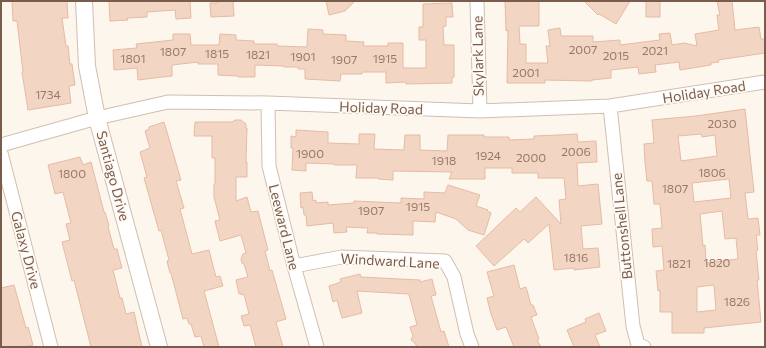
<svg xmlns="http://www.w3.org/2000/svg" width="766" height="348" viewBox="0 0 766 348" font-family="Commissioner,sans-serif">
	<style>
		.building { fill: #f3d5c3; stroke: #e6bba3; fill-rule: evenodd }
		.lines { fill: none; stroke-linecap: round; stroke-linejoin: round }
		.minor-casing { stroke: #d1beb0; stroke-width: 15 }
		.tertiary-casing { stroke: #d1beb0; stroke-width: 18 }
		.minor { stroke: #fff; stroke-width: 13 }
		.tertiary { stroke: #fff; stroke-width: 16 }
		.labels { text-anchor: middle; stroke-width: 3.5; stroke-linejoin: round; paint-order: stroke }
		.number-label { font-size: 12px; fill: #987a6a }
		.street-label { font-size: 14px; fill: #7a5c4d; stroke: #fffaf3 }
	</style>
	<rect width="100%" height="100%" fill="#fdf6ec"/>
	<path class="building" d="M12 1H67L68 18H62L66 46H68L70 64H72L75 85 69 86 71 103 28 110 22 72H23L17 21H13Z
		M109 1H190L191 18 176 19 175 10 147 12V17L127 18 128 20 110 21Z
		M217 1H233L234 16 211 17 210 3H217Z
		M326 1H355L345 11 329 15Z
		M505 1H539V26H519L520 44H526V63H548L546 46H550L548 30 560 28 561 36H593V42L620 40V45L660 40 659 34 670 33 672 45 684 43 697 46 695 34 719 30 717 15H720L717 1H732L735 30 759 27 761 39H765V53L718 60 719 62 711 63V65L680 70 679 62 655 65 656 72 639 74 638 67 611 70V78L592 80V81L545 80V83H507L508 30 506 31Z
		M584 1H630L616 24 599 14 598 15Z
		M646 1H660V17H646Z
		M452 3 453 17H446V26L443 27 444 45H454V77H452V83L406 84V82L386 83V72H362V74H341L340 81 305 79V69H298V67H284V66L255 65V77H238V76L218 75V64H198V62L172 65V76L154 78 138 80 137 68 114 70 113 50 137 48 136 44 173 40V34H190L191 45H219L220 34 236 35V40L254 41V44H277V46L307 47 308 29 323 30V34L346 35V41L364 42 363 46H388V43H403V68H426V40H419V27H423V4Z
		M745 109 754 192 745 193 748 219 758 218 760 235H756L758 250 756 251 759 280H757L761 322 704 328V333H672V312H660V290L658 291 656 271 664 270 662 246 653 247 652 229 662 228 660 204H654L652 181H647L645 162 644 144 654 143 652 120 696 116ZM701 134 702 137 715 135 717 156 681 161 678 136ZM729 179 731 198 694 202 692 183ZM722 211 725 239 736 238 738 259 706 263 705 245 703 246 700 214ZM714 285 716 310 697 312V287Z
		M235 120H241L246 124V128H247L246 162H247V177H236V201L247 197 251 212 258 211 268 250 265 251 270 271 272 270 286 319 276 322 283 347H256L250 325 244 326 241 316 249 314 244 294 241 295V293L239 294 236 280 248 277 244 264 242 263 241 259 243 254 246 253 241 235 220 241 215 221 220 220 214 197V184H215V158H212V136H194L195 122H232Z
		M164 122 181 180 176 181 184 208 180 209 192 254 209 250 216 277 220 276 223 286 204 291 219 347H204L201 336 195 337 191 324H189L187 318 183 319 171 273H170L167 261 169 260 161 230 159 231 144 178 147 177 140 152 150 148 145 131 149 129V127Z
		M296 130 328 132V143L359 144V134H375L374 149 404 150 405 135H420V150L447 151 448 135H484V137H509V140L534 139V136L558 135 577 134 578 142 596 141 597 162 577 163 578 186 598 184 602 224 581 226 583 249 598 248 600 267 574 270V268L554 270 549 224 528 243 524 239 494 266 476 246 516 208 520 212 536 197 561 224 559 200 566 199 564 178H538V173H512V168H485V179H449L452 172 393 171V180L378 179V178H356L357 165H334V164L306 163V171L292 170 293 148H291V136L296 137Z
		M80 157 83 165 91 162 104 212H105L109 226 108 227 114 249H117L122 268 113 270 120 298H122L126 314 134 312 142 347H91L74 280 72 281 62 242 70 240 66 224 71 223 63 192 55 194 48 165Z
		M448 185 480 195 476 206 488 210 487 211 491 213 484 235 468 230 456 219 436 212 435 222 413 221V235L377 234V233H367L368 228 346 227 347 232 334 233 333 223 307 226 306 215H304L303 207 301 208 300 193 312 192 313 201 316 200V203L328 202V205L354 203V201L401 203V198L424 199V192L445 193Z
		M514 265 520 289 526 287 531 305H533L537 315 531 317 539 339 537 340 541 347H514L506 327 497 330 491 314 487 298 494 296 487 272Z
		M360 274 361 277 380 278 420 280V282L432 279 436 295 431 296 441 332 444 331 449 347H417L415 343 411 340 413 336 410 327 417 325 409 294 357 291 362 313 342 318 337 300 333 302 329 286 341 282 340 279Z
		M14 285 26 328 28 327 33 345 23 347H1V288Z
		M599 313 606 331 595 335 600 347H574L567 330 586 322 585 319Z"/>
	<g class="lines">
		<defs>
			<path id="minor" d="M477 1 480 111
				M268 103 269 166 294 266 317 347
				M610 106 633 326 638 345 644 347
				M1 145 97 118 168 102 268 103 480 111 610 106 765 82
				M1 153 51 347
				M294 266 342 257 445 261 454 277 467 334 472 347"/>
			<path id="tertiary" d="M84 1 87 66 97 118 159 347"/>
		</defs>
		<use href="#minor" class="minor-casing"/>
		<use href="#tertiary" class="tertiary-casing"/>
		<use href="#minor" class="minor"/>
		<use href="#tertiary" class="tertiary"/>
	</g>
	<g class="labels">
		<g class="number-label">
			<text x="583" y="54">2007</text>
			<text x="655" y="55">2021</text>
			<text x="173" y="56">1807</text>
			<text x="217" y="58">1815</text>
			<text x="258" y="59">1821</text>
			<text x="616" y="60">2015</text>
			<text x="303" y="61">1901</text>
			<text x="133" y="63">1801</text>
			<text x="385" y="63">1915</text>
			<text x="344" y="64">1907</text>
			<text x="526" y="77">2001</text>
			<text x="48" y="99">1734</text>
			<text x="722" y="128">2030</text>
			<text x="576" y="156">2006</text>
			<text x="310" y="158">1900</text>
			<text x="488" y="160">1924</text>
			<text x="531" y="162">2000</text>
			<text x="444" y="165">1918</text>
			<text x="712" y="177">1806</text>
			<text x="72" y="178">1800</text>
			<text x="675" y="193">1807</text>
			<text x="418" y="211">1915</text>
			<text x="371" y="215">1907</text>
			<text x="576" y="262">1816</text>
			<text x="717" y="267">1820</text>
			<text x="679" y="268">1821</text>
			<text x="737" y="306">1826</text>
		</g>
		<g class="street-label">
			<text transform="translate(478 56) rotate(-91)" y="5">Skylark Lane</text>
			<text transform="translate(704 92) rotate(-9)" y="5">Holiday Road</text>
			<text transform="translate(381 108) rotate(2)" y="5">Holiday Road</text>
			<text transform="translate(113 176) rotate(75)" y="5">Santiago Drive</text>
			<text transform="translate(622 226) rotate(-96)" y="5">Buttonshell Lane</text>
			<text transform="translate(284 227) rotate(76)" y="5">Leeward Lane</text>
			<text transform="translate(26 250) rotate(75)" y="5">Galaxy Drive</text>
			<text transform="translate(390 261) rotate(3)" y="5">Windward Lane</text>
		</g>
	</g>
	<rect width="766" height="348" fill="none" stroke="#7a5c4d" stroke-width="4"/>
</svg>
